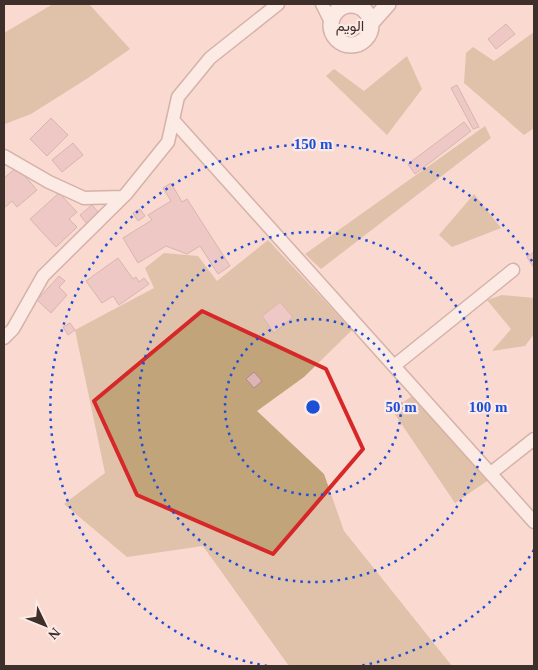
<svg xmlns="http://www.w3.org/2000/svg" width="538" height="670" viewBox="0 0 538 670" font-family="'Times New Roman',Vazirmatn,serif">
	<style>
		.forest { fill: #c1a47a }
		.building { fill: #dfb4b6; stroke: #b0888a }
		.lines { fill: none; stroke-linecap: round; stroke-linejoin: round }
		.minor-casing { stroke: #a98379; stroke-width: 15 }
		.tertiary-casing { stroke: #a98379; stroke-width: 18 }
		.minor { stroke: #fff; stroke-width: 12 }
		.tertiary { stroke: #fff; stroke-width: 15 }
		.marked { fill: none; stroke: #d62828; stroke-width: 4; stroke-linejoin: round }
		.ring { fill: none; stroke: #1d4ed8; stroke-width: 2.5; stroke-dasharray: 2.5 5 }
		.labels { text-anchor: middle; stroke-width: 4.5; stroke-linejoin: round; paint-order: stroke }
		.neighbourhood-label { font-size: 15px; fill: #3f2f2b; stroke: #fbeae6 }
		.centre { fill: #1d4ed8; stroke: #fbeae6; stroke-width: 2.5 }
		.ring-label { font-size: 15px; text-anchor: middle; font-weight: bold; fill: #1d4ed8; stroke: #fbeae6; stroke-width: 4.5; stroke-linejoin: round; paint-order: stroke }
	</style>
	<rect width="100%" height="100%" fill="#fad9d0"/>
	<path class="forest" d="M53 4H89L130 49 88 78 31 114 5 124 4 121V33Z
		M534 32V128L524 135 464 83 466 53 473 47 494 61Z
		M407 56 422 89 387 135 326 76 334 69 364 91Z
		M485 126 491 138 321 269 305 254Z
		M474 194 501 228 452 247 439 235Z
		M268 240 352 330 304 377 257 411 324 474 344 531 452 666H289L203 546 127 557 64 504 105 473 75 330 154 288 145 268 164 253 198 256 217 281Z
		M502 295 534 298V334L525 346 492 351 511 329 487 300Z
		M415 394 490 479 455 503 392 410Z"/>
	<path class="building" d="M506 24 515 34 496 49 488 39Z
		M457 85 479 127 473 129 451 88Z
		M51 118 68 135 47 156 30 139Z
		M464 122 471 131 415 174 408 164Z
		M73 143 83 155 62 172 52 160Z
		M17 167 37 190 17 207 12 201 4 208V178Z
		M171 183 182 202 187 199 230 266 218 274 200 246 187 254 166 246 138 263 123 238 152 220 148 215 171 201 163 188Z
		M59 193 77 212 69 219 77 227 56 247 30 219Z
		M92 205 99 213 87 224 80 215Z
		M140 209 145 216 138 221 133 213Z
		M534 252V268L527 257Z
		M118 258 133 279 136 277 139 282 144 278 149 284 119 305 113 296 102 303 86 281Z
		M59 276 65 281 59 287 67 295 51 313 37 300Z
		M280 302 293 317 274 333 262 316Z
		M70 323 75 330 68 335 63 327Z
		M254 372 262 381 254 388 246 379Z"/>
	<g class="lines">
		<defs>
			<path id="minor" d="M322 4 331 22
				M346 4 349 5
				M173 120 534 522
				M4 156 49 182 84 198 123 197
				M4 338 13 329 43 276 126 194 168 142 178 97 210 58 278 4
				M394 366 513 270
				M491 473 534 439"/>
			<path id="tertiary" d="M331 25a20 20 0 1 1 40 0a20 20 0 1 1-40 0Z
				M371 23 388 4"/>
		</defs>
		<use href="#minor" class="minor-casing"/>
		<use href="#tertiary" class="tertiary-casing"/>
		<use href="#minor" class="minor"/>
		<use href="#tertiary" class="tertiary"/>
	</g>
	<path d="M0 0H538V670H0ZM202 311 326 369 363 449 273 554 137 495 94 401Z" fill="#fad9d0" fill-opacity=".55" fill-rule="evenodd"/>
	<path class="marked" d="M202 311 326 369 363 449 273 554 137 495 94 401Z"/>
	<g class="ring">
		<circle cx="313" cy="407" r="88"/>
		<circle cx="313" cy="407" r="175"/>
		<path d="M534 550A263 263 0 0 1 359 666M267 666A263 263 0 1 1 534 264"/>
	</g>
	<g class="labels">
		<g class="neighbourhood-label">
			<text x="350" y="31">الويم</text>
		</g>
	</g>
	<circle cx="313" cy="407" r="8" class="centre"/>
	<g class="ring-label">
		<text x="313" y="149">150 m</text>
		<text x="401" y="412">50 m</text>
		<text x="488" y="412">100 m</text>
	</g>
	<rect width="538" height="670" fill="none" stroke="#3f2f2b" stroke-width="10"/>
	<g transform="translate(45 625) rotate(133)" stroke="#fbeae6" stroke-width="4" paint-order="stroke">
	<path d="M0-4L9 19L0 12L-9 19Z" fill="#3f2f2b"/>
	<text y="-8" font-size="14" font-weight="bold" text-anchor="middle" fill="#3f2f2b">N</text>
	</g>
</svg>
